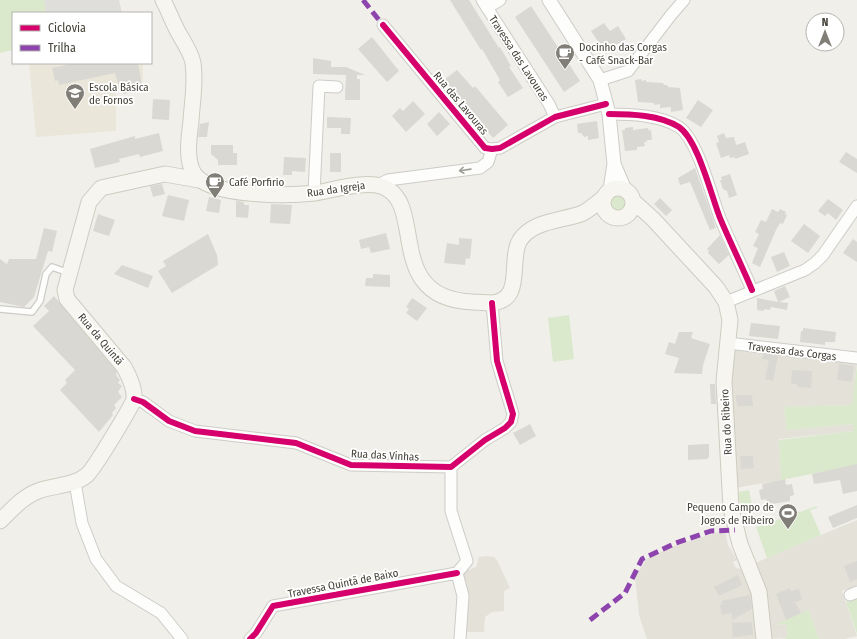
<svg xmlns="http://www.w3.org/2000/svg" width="857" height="639" viewBox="0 0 857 639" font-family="'Fira Sans Condensed',sans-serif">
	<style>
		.residential { fill: #e3e1d8 }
		.education { fill: #eae7da }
		.green { fill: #dae8cc }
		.parking { fill: #dfdeda }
		.building { fill: #d9d8d2 }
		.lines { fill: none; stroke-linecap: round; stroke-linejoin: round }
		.service-casing { stroke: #cdccc8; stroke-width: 8 }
		.minor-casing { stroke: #cdccc8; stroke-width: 13 }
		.tertiary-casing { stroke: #cdccc8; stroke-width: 15 }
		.secondary-casing { stroke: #ceccc1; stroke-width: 17 }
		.service { stroke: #fdfdfc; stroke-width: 5.5 }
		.minor { stroke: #fdfdfc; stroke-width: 11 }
		.tertiary { stroke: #fdfdfc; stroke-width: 13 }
		.secondary { stroke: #f6f5ef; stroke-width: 15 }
		.quiet { stroke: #8e44ad; stroke-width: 5; stroke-dasharray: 10 5; stroke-linecap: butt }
		.cycleway-casing { stroke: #fff; stroke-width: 8 }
		.cycleway { stroke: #d6006c; stroke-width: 6 }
		.oneway { stroke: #a09f9a }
		.labels { text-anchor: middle; stroke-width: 3.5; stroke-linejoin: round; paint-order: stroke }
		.poi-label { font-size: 11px; fill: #444137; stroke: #fff; text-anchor: start }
		.street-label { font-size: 11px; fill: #444137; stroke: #fff }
	</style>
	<rect width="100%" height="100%" fill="#f0efea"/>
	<path class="residential" d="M735 349 857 362 853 405 784 407 787 430 854 424V431L779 439 781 480 735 488 727 380 733 351Z
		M857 520V585L842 591 857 636 845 639H819L809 610 775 625 786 624 787 638 767 639V598L755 563Z
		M722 531H725L728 545 737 560 733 562 736 568 741 569 750 589 755 607 751 609 752 611 755 612 756 634 759 639H647L639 615 635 576 648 558 674 546Z
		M486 556 494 557 497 560 510 588 504 591V611L492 612 485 617 484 632H464L463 572 476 567 479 557Z"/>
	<path class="education" d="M29 63H143V78L140 89 116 90V131L36 137Z"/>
	<path class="green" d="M0 0H44L46 13H13V50L0 53Z
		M611 203a7 7 0 1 1 14 0a7 7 0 1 1-14 0Z
		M569 315 574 359 553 362 548 318Z
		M857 365V465L781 480 779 440 854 431 853 424 787 430 784 407 852 405Z
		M749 490 753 511 742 513 738 492Z
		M817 506V508L810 510 821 535 767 558 756 527Z
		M857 597V634L846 602Z
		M809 610 819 639H782L787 638 786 624 774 625Z"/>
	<path class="parking" d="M44 0H119L122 13H46Z"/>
	<path class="building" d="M450 0H469L499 48 500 47 511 66 509 67 523 88 508 97 498 82 500 80 482 49 481 50Z
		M531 6 580 81 564 92 515 17Z
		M604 23 610 31 618 26 626 39 611 48 605 49 601 46 591 31Z
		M372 37 399 71 387 82 358 49Z
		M313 58 331 61V67H346L365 75H357V79H360V100H345L346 75 313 74Z
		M76 63H138L143 90 123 94 122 87H119L115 73 59 85 58 80 55 81 52 68Z
		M457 70 473 88 475 86 508 125 493 138 444 80Z
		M641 79 642 81 646 80V82L663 83 664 85H667L668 87 680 88 683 110 671 112V107L660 108V104L654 105V103L638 102 635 80Z
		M153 99 170 100 169 120 152 119Z
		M698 100 713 110 701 127 686 118Z
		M413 101 425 114 406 132 392 116 400 108 403 111Z
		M439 112 450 124 437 136 427 124Z
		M327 117 351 118 350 134H341V128H327Z
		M597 121 599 138 588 140V136L584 137 581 133H578L577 124Z
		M209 122 207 137H198L200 124Z
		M633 127V130L648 128 649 131 651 130 652 140H647V142H644L645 146 637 147V150L625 151 622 130H625V128Z
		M159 133 163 151 140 157 139 154 119 159 120 162 95 168 90 149 135 136V139Z
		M724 133 726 138 734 137 736 145 745 142 749 154 735 159V157L730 158 729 155 721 158 716 143 719 142 717 136Z
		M211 145H233V153H237V165H218V160L211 154Z
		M846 152 857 159V173L839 162Z
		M330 153H341V172H330Z
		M284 157 306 158 305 172 292 171V175H283Z
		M695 168 716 228 710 230 690 182 680 185 678 178Z
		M730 174 737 195 729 198 727 191 723 189 720 180H722L721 177Z
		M162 184 165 194 153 197 150 186Z
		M168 195 189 200 184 221 162 216Z
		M209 197 221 200 219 213 206 211Z
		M660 198 672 210 666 216 654 204Z
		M828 199 843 210 836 220 828 213 825 216 818 211Z
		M236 201 244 202V205H249L248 218 236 217Z
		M271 204 292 205 290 224 270 223Z
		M772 209 778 212 780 209 786 212 785 214 787 215 783 224 780 223 776 230 760 267 752 263 758 248 753 246 759 234 755 232 761 220 766 222Z
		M98 214 115 220 109 236 93 231Z
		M804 224 820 236 808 253 791 241Z
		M44 228 57 231 52 252 48 251 34 297 24 307 0 302V259L7 264 9 259H36Z
		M386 233 390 249 371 253 369 247 361 249 359 240Z
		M208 234 217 255 218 265 172 293 158 271 166 266 163 261Z
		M720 235 729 255 719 264 708 253 709 251 707 249Z
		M459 238 472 239 470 259 466 258 465 265 444 263 447 243 459 245Z
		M853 239 857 242V262L843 253Z
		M784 252 790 266 777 272 771 257Z
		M122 265 153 276 148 288 114 274Z
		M373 274 390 275V287L365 286 366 278H373Z
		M785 286 790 297 779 302 788 303 787 310 771 307 770 310 764 309V311L757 310V298L778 302 774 291Z
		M54 296 117 372 116 375 120 380 118 383 122 386 118 392 122 397 114 405 116 408 112 413 113 415 99 432 60 390 67 383 65 380 75 370 33 326 49 311 44 306Z
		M412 298 427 308 417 321 406 313 409 309 406 307Z
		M751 323 780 326 778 339 749 336Z
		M803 328 836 332 835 342H825V345L800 342 801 331H803Z
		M679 332H693L691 338 710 344 703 365 702 374 674 373 679 358 665 354 669 342 675 344Z
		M763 354 778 356 773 381 765 379 769 360 762 359Z
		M839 364 854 366 852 382 837 380Z
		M792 370 812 371 811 388 797 387V384H791Z
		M710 384H715L716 404H711Z
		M736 395H752L753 406H737Z
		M530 424 536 436 520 445 513 433Z
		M709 444V457L707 459 688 460V445Z
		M740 456H753L754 468 741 469Z
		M857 464V491L843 494 840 480 814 484 812 474Z
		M785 479 786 485 792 484 794 495 790 496V501L767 505 766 499 761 500 759 490 763 489 762 484Z
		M857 505V518L833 528 828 517Z
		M857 561V579L850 582 844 566Z
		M738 575 742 585 719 596 714 587Z
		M790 588 791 591 799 589 802 600 795 602 801 613 786 620 776 594Z
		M750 595 752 609 732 620V613L722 615 720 605 723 604 721 601Z
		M752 622 753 635 733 637 732 623Z"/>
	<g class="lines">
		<defs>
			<path id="service" d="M0 309 32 312 40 301 46 274 52 267 69 273"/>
			<path id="minor" d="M482 0 549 104 555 117
				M487 8 500 0
				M383 25 485 148 492 149 500 148 555 117 606 104
				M600 80 628 71 671 15 684 0
				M609 114C631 114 660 115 679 127 698 140 711 195 720 218 730 242 742 266 752 290
				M378 185 388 180 480 168 488 162 492 149
				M314 193 319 86 337 87
				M726 302 805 270 815 263 823 255 857 206
				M728 343 857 358
				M134 399 143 402 169 421 195 431 296 443 351 465 451 467 485 440 505 428 511 422 513 414 497 361 492 303
				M451 467V511L467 561 457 573
				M75 482 82 523 96 559 116 586 161 613 182 639
				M457 573 463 596 460 639
				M850 595 857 592
				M250 639 256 633 273 606 457 573"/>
			<path id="tertiary" d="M549 0 600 80 609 114 614 164 610 190
				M614 164 625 190"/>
			<path id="secondary" d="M163 0C168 10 172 20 177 30 182 40 191 51 193 63 196 82 192 103 191 121 189 138 185 161 195 175 212 197 289 196 315 193 333 190 364 181 381 186 429 201 381 299 473 302 479 302 486 303 492 303 525 300 508 260 520 240 533 220 563 221 583 213 590 209 597 203 603 198
				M603 203a15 15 0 1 1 30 0a15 15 0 1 1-30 0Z
				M633 201 653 219 716 287 726 302 730 320 724 381 731 508 740 544 759 592 764 639
				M0 521C12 510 22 497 38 491 54 485 74 486 87 475 94 469 132 406 134 399 135 388 129 376 124 367L67 299 65 290 89 202 101 188 165 174 199 180"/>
		</defs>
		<use href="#service" class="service-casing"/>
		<use href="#minor" class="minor-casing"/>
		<use href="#tertiary" class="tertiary-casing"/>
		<use href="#secondary" class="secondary-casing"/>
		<use href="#service" class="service"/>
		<use href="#minor" class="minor"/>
		<use href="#tertiary" class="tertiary"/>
		<use href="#secondary" class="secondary"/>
		<path class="quiet" d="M363 0 383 25
			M590 620 625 593 642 559 676 543 711 531 735 530"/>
		<defs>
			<path id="cycleway" d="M383 25 485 148 492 149 500 148 555 117 606 104
				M609 114C631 114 660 115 679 127 698 140 711 195 720 218 730 242 742 266 752 290
				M134 399 143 402 169 421 195 431 296 443 351 465 451 467 485 440 505 428 511 422 513 414 497 361 492 303
				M250 639 256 633 273 606 457 573"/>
		</defs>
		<use href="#cycleway" class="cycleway-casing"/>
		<use href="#cycleway" class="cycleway"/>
	</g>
	<defs><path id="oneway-shaft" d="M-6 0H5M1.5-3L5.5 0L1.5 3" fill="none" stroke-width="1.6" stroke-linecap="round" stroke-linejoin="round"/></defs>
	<use class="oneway" href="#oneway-shaft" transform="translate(465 170) rotate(172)"/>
	<defs>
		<symbol id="cafe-pin" viewBox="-11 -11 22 30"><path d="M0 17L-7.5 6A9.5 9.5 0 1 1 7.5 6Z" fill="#807e76" stroke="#fff"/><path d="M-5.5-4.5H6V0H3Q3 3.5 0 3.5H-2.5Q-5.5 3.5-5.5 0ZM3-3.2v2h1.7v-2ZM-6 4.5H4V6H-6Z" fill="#fff"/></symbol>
		<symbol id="school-pin" viewBox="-11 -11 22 30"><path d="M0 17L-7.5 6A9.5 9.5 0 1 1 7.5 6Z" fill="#807e76" stroke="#fff"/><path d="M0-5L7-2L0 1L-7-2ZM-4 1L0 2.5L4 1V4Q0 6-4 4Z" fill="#fff"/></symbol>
		<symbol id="stadium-pin" viewBox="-11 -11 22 30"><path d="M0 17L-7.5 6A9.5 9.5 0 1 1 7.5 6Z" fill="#807e76" stroke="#fff"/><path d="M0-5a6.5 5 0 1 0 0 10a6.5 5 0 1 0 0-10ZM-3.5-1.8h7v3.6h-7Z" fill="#fff"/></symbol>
	</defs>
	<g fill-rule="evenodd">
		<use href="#cafe-pin" x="554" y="42" width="22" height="30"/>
		<use href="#school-pin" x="64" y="82" width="22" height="30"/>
		<use href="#cafe-pin" x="204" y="171" width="22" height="30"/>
		<use href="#stadium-pin" x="777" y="502" width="22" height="30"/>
	</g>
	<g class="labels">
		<g class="poi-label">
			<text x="579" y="51">Docinho das Corgas<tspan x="579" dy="13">- Café Snack-Bar</tspan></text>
			<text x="89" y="91">Escola Básica<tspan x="89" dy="13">de Fornos</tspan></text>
			<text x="229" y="186">Café Porfirio</text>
			<text x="774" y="511" text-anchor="end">Pequeno Campo de<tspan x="774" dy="13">Jogos de Ribeiro</tspan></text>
		</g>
		<g class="street-label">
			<text transform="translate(519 58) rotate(57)" y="4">Travessa das Lavouras</text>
			<text transform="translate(461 103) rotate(50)" y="4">Rua das Lavouras</text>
			<text transform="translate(336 189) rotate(-8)" y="4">Rua da Igreja</text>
			<text transform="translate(101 339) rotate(50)" y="4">Rua da Quintã</text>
			<text transform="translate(792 351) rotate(7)" y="4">Travessa das Corgas</text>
			<text transform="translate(726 422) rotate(-93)" y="4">Rua do Ribeiro</text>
			<text transform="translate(385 455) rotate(3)" y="4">Rua das Vinhas</text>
			<text transform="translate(343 583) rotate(-11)" y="4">Travessa Quintã de Baixo</text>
		</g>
	</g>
	<rect x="12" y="12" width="140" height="52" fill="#ffffff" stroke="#b4b3af"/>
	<rect x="20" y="25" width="20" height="6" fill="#d6006c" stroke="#b4b3af"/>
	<text x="48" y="32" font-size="12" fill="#444137">Ciclovia</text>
	<rect x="20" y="45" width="20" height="6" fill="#8e44ad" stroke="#b4b3af"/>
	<text x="48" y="52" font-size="12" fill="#444137">Trilha</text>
	<g transform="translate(825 32)"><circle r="19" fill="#ffffff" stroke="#b4b3af"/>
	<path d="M0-3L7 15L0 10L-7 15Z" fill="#807e76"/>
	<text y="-6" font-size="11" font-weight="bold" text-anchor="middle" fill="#444137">N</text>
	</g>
</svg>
